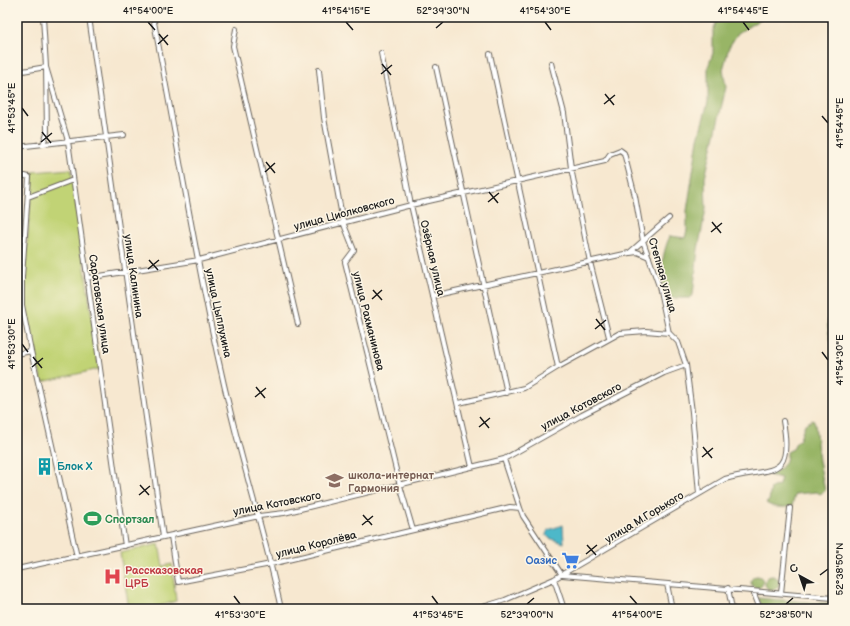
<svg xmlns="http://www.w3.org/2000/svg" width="850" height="626" viewBox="0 0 850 626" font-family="'Balsamiq Sans',sans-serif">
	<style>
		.green { fill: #c1d375; stroke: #6e7848 }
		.forest { fill: #98b566; stroke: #5a6841 }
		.water { fill: #4db8c9; stroke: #346a72 }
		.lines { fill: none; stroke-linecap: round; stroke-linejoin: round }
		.minor-casing { stroke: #69635b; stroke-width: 6 }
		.minor { stroke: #fff; stroke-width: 4 }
		.ticks { fill: none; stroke: #1c1c1c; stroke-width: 1.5 }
		.labels { text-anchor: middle; stroke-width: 3; stroke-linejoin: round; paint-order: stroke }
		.street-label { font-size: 11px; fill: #1c1c1c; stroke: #fcf5e5 }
		.culture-label { font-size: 11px; font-weight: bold; fill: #0d838f; stroke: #fcf5e5; text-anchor: start }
		.education-label { font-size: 11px; font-weight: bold; fill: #785e54; stroke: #fcf5e5; text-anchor: start }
		.leisure-label { font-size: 11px; font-weight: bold; fill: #27864d; stroke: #fcf5e5; text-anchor: start }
		.shop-label { font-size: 11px; font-weight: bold; fill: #366cbe; stroke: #fcf5e5; text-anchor: end }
		.health-label { font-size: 11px; font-weight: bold; fill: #be3a42; stroke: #fcf5e5; text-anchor: start }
		.neatline { fill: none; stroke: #1c1c1c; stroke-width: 1.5 }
		.ticks-label { font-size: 10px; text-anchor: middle; fill: #1c1c1c }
	</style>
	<rect width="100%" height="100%" fill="#fcf5e5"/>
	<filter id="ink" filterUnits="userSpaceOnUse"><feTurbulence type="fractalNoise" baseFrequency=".025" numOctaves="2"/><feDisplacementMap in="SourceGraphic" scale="8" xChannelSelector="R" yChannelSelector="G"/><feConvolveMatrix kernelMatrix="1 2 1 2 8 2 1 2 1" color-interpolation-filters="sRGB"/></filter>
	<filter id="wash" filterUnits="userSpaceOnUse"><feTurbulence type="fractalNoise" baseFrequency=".012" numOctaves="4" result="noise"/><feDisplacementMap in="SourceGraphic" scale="16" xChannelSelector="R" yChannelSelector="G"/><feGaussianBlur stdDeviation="0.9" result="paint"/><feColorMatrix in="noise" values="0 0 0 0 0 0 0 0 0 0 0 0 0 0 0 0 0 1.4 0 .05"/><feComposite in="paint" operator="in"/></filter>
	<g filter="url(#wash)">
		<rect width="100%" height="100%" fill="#f7e8d0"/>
		<path class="green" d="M71 169 99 369 42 382 27 316 24 282 33 172Z
			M159 544 163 566 172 564 176 601 149 609H129L120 553Z"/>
		<path class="forest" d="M718 17H764L738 33 729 47 723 70 726 87 705 178 706 209 698 249 693 295 690 298H669C657 282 662 253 670 236L685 238 687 230V211L698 139 708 102V67L713 53V31Z
			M833 311V348C830 336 823 320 833 311Z
			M813 420 815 424 819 461 825 491 820 494 817 492 795 494 792 506C783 508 774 508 766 503L769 501 771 488 779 485 781 478 768 475C779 471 788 465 787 452L793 449 795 444 800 439 805 424Z
			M765 583a7 7 0 1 1 14 0a7 7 0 1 1-14 0Z
			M751 582a6 6 0 1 1 12 0a6 6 0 1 1-12 0Z
			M758 598 833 604V609H763Z"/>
		<path class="water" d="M563 525 564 543 549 538 546 535 548 530Z"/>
	</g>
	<g filter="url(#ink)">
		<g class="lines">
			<defs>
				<path id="minor" d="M43 17 46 67 47 133 43 144
					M89 17 163 537
					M153 17C179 149 199 283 231 414 247 480 267 543 281 609
					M236 29 233 46 298 324
					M381 53 411 205 472 467
					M490 54 558 367
					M551 63 564 113 571 168 590 262 609 337
					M46 67 68 141 125 546
					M436 67 507 393
					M319 70 324 118 343 222 354 250 345 262 399 482 413 530
					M17 72 46 67
					M17 147 124 135
					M25 176 29 177 22 277V305L31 351 77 557
					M28 197 73 180
					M630 253 637 252 649 257
					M87 278 199 260 411 205 605 161 610 154 620 150 624 153 635 196 643 241 659 286 669 333 678 342 686 365 692 412 699 494
					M432 296 629 253 669 218
					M17 354 31 351
					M459 403 524 388 558 367 620 333 646 331 669 333
					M504 459 520 508
					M171 536 178 582 271 564 510 507 520 508 523 516 562 575 833 598
					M17 569 259 516 284 513 504 459 582 415 664 373 686 365
					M554 579 564 609
					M667 584 672 609
					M728 588 732 609
					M753 591 760 609
					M781 593 790 508
					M476 609 505 600 554 579 725 479C770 466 794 482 783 421"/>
			</defs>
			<use href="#minor" class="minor-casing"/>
			<use href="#minor" class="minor"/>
		</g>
	</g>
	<path class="ticks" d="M148 22 155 30M346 22 353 30M545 22 551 30M743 22 749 30M436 28 443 22M159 34 168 45M158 44 168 35M382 64 391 75M381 74 392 65M605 94 614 105M604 104 615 95M22 108 28 116M822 116 828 123M42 132 51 143M41 142 52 133M266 162 275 173M265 172 275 163M489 192 498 203M488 202 499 193M712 222 721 233M711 232 722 223M149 260 158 270M148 269 159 260M373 290 382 300M372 299 382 290M596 319 605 330M595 329 606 320M22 344 28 352M822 352 828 360M33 357 42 368M32 367 43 358M256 387 265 398M255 397 266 388M480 417 489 428M479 427 490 418M703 447 712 458M702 457 713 448M140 485 149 495M139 495 150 486M363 515 372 525M362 525 373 516M587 545 596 555M586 554 597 545M820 575 828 569M234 596 240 604M432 596 438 604M630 596 637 604M527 604 534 598M786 604 793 598"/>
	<defs>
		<symbol id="building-bare" viewBox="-9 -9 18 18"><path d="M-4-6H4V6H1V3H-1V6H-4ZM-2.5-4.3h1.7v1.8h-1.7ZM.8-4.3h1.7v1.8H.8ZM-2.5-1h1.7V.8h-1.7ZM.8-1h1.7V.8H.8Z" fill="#0f9aa8" stroke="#fcf5e5" stroke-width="2.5" paint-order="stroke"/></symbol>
		<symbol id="school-bare" viewBox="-9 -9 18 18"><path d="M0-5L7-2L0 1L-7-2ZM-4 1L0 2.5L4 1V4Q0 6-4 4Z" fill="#8d6e63" stroke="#fcf5e5" stroke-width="2.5" paint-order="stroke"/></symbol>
		<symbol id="stadium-bare" viewBox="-9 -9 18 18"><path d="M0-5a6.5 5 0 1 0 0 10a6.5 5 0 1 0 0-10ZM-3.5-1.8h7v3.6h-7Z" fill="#2e9e5b" stroke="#fcf5e5" stroke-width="2.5" paint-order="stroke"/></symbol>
		<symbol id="supermarket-bare" viewBox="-9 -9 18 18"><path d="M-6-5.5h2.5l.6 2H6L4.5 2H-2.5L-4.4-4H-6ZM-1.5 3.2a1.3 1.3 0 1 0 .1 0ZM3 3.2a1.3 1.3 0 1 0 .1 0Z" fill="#3f7fe0" stroke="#fcf5e5" stroke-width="2.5" paint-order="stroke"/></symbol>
		<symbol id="hospital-bare" viewBox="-9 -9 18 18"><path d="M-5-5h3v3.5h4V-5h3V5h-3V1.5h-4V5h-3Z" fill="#e0444e" stroke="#fcf5e5" stroke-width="2.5" paint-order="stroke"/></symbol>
	</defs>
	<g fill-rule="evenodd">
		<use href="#building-bare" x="32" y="454" width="25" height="25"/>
		<use href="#school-bare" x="322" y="468" width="25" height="25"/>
		<use href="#stadium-bare" x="80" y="506" width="25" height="25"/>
		<use href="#supermarket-bare" x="558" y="548" width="25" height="25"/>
		<use href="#hospital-bare" x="100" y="564" width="25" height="25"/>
	</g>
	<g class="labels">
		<g class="street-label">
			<text transform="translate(344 213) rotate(-15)" y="4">улица Циолковского</text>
			<text transform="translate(433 258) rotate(77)" y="4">Озёрная улица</text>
			<text transform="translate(663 275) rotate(74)" y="4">Степная улица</text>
			<text transform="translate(134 276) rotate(82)" y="4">улица Калинина</text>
			<text transform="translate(100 304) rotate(82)" y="4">Саратовская улица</text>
			<text transform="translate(219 313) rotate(78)" y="4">улица Цыплухина</text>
			<text transform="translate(369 321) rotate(76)" y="4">улица Рахманинова</text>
			<text transform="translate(581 406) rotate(-28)" y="4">улица Котовского</text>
			<text transform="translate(277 503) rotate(-11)" y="4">улица Котовского</text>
			<text transform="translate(644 517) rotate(-31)" y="4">улица М.Горького</text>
			<text transform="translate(316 544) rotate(-14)" y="4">улица Королёва</text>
		</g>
		<g class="culture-label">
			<text x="57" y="470">Блок Х</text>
		</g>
		<g class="education-label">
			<text x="348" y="479">школа-интернат<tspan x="348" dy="13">Гармония</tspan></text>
		</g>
		<g class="leisure-label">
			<text x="105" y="523">Спортзал</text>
		</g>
		<g class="shop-label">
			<text x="557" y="564">Оазис</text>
		</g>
		<g class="health-label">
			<text x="125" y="574">Рассказовская<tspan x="125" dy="13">ЦРБ</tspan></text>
		</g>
	</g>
	<rect width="850" height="626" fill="none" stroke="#fcf5e5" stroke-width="44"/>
	<g transform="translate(800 576) rotate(320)" stroke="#fcf5e5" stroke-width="3" paint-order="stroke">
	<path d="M0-3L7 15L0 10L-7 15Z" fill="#1c1c1c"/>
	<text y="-6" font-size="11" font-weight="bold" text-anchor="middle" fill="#1c1c1c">С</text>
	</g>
	<rect x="22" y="22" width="806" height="582" class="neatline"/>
	<g class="ticks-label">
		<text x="148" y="14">41°54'00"E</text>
		<text x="346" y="14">41°54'15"E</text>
		<text x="443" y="14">52°39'30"N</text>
		<text x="545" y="14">41°54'30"E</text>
		<text x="743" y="14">41°54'45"E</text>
		<text transform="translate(11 108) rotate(-90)" y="4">41°53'45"E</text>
		<text transform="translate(839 123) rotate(-90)" y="4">41°54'45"E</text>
		<text transform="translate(11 344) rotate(-90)" y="4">41°53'30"E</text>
		<text transform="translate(839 360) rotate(-90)" y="4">41°54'30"E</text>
		<text transform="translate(839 569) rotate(-90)" y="4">52°38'50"N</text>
		<text x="240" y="618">41°53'30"E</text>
		<text x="438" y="618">41°53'45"E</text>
		<text x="527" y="618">52°39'00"N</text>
		<text x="637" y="618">41°54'00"E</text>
		<text x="786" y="618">52°38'50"N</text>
	</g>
</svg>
